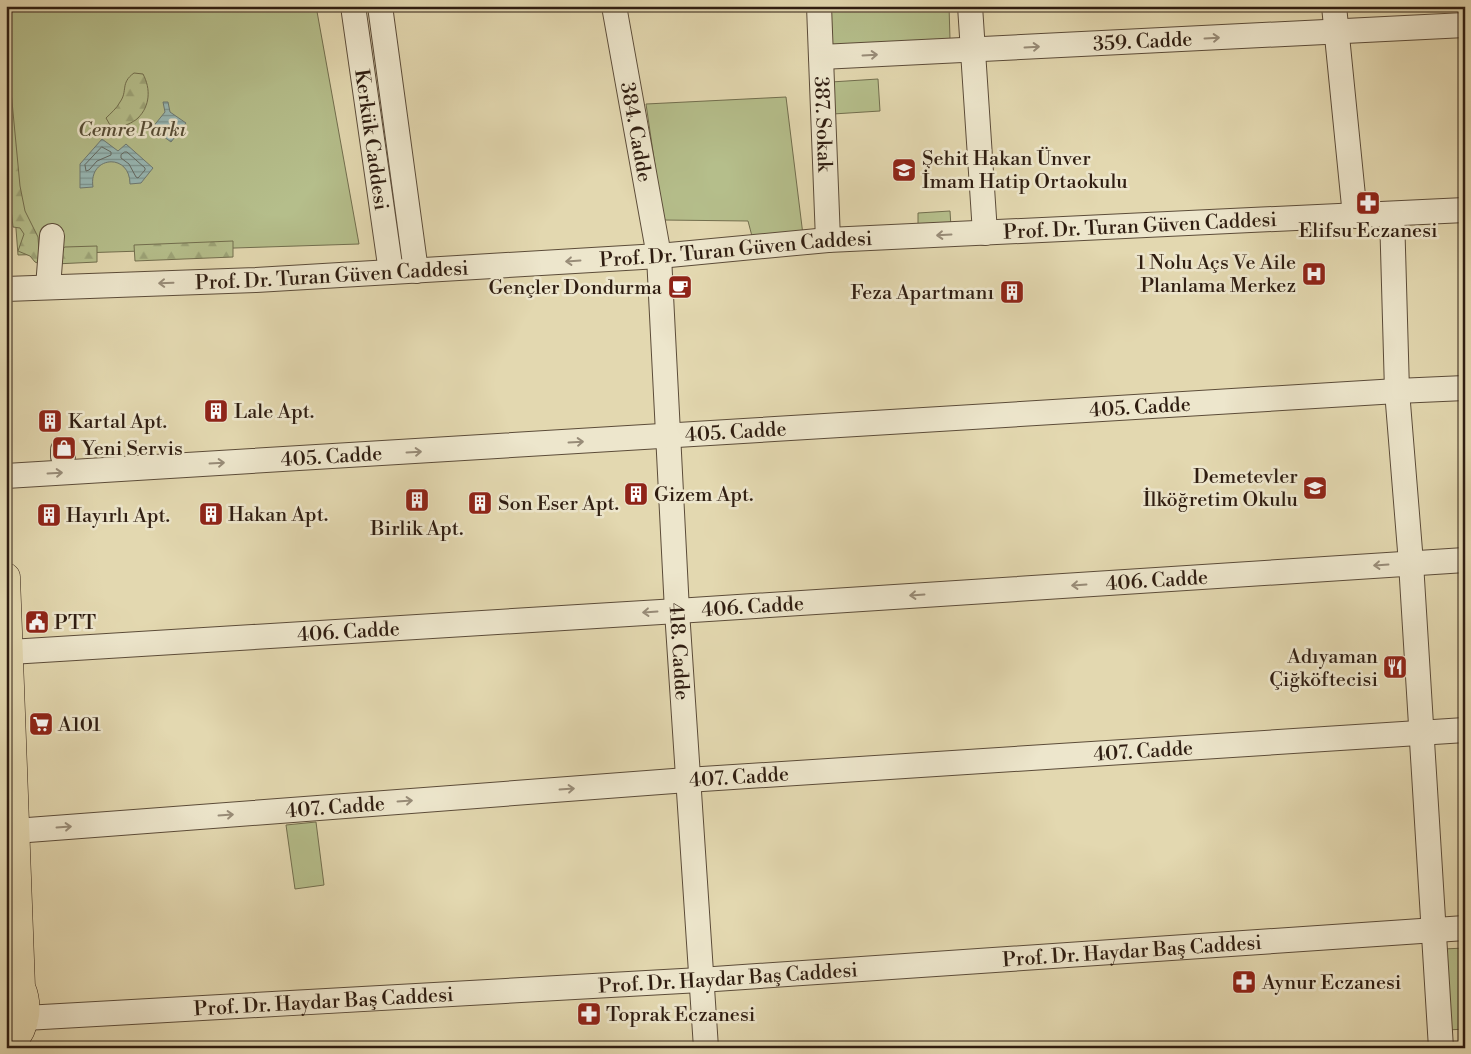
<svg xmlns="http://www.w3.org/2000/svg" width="1471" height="1054" viewBox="0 0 1471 1054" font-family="'Libre Bodoni',serif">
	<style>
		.green { fill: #b5be8b; stroke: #726e4e }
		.forest { fill: url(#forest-firs); stroke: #726e4e }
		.water { fill: url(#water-rules); stroke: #6e7a73 }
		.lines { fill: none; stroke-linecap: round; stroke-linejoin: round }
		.shore { stroke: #646a63; stroke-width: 1 }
		.minor-casing { stroke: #5c4c39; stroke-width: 26 }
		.major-casing { stroke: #2f1d11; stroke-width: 29 }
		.minor { stroke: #ede6cc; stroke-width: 24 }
		.major { stroke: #e3d8b0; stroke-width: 28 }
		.oneway { stroke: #988c78 }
		.labels { text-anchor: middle; stroke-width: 5; stroke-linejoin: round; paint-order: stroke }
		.street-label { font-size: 20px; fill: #2f1d11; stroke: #ede6cc }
		.park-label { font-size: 20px; font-style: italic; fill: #574d36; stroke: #ede6cc }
		.poi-label { font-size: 20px; fill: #2f1d11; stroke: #ede6cc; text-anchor: start }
	</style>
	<defs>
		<pattern id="forest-firs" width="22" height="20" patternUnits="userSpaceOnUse" patternTransform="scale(1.25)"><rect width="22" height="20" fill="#b5be8b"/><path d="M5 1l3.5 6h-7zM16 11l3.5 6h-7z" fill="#9ca377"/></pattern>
		<pattern id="water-rules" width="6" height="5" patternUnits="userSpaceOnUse" patternTransform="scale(1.25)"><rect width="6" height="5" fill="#98b8b5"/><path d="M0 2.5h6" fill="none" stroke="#7c9592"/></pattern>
	</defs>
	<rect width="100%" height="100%" fill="#e3d8b0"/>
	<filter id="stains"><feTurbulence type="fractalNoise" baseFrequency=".004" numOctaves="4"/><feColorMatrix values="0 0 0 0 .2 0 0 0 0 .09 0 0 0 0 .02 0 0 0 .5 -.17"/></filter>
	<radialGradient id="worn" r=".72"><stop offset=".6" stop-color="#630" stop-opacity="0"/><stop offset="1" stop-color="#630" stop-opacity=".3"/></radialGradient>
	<path class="green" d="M6 6H316L359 244 18 255 6 98Z
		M826 6H949L950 39 827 48Z
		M878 79 880 111 833 114 831 82Z
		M786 97 803 235 753 240 748 221 663 220 646 104Z
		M950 211 951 227 918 229V213Z
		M316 822 324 885 295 889 286 825Z
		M1465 948V1029L1447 1030 1443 949Z"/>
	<path class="forest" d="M6 6 11 91 20 186 25 211 38 237 40 264 35 262 30 256 18 251 24 234 20 228 13 227 6 163Z
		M134 73 143 74C151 89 150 106 138 118 133 123 123 126 116 129L110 125 106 118C111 113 117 108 120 102 128 91 120 83 134 73Z
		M233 241V257L135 261 134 245Z
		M97 246V262L55 264 61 249 65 247Z"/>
	<path class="water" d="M163 102H168L170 112 186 123 171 142 152 128 165 112Z
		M102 139 118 151 126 144 153 168 141 183 130 184C130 152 88 156 93 187L80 188V164Z"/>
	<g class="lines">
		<path class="shore" d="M102 147 111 152V155L97 161 89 170 86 171 85 165Z
			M125 152H127L145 168V170L138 178 136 177 129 164 121 158V155Z"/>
		<defs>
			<g id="minor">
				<path id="s1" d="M353 6 391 272"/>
				<path d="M380 6 416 271"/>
				<path id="s2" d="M614 6 659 256 677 611 706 1048"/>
				<path id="s3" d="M819 6 828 240"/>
				<path d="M970 6 985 233"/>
				<path d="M1334 6 1355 216"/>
				<path id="s4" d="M821 57 1465 25"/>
				<path d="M1392 214 1397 391 1411 563 1441 1048"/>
				<path d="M48 287 52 236"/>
				<path id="s5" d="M6 289 256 280 659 256 828 240 1465 210"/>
				<path d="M63 450V456"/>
				<path id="s6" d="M6 476 1397 391 1465 388"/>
				<path id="s7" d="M10 652 677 611 1465 560"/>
				<path id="s8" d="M15 831 687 780 1465 730"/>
				<path id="s9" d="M25 1018 700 980 1465 928"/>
			</g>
			<path id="major" d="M6 577 21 987
				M7 1048C30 1027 32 994 10 972"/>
		</defs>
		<use href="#minor" class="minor-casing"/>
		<use href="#major" class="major-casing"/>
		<use href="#minor" class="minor"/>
		<use href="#major" class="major"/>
	</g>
	<defs><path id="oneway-shaft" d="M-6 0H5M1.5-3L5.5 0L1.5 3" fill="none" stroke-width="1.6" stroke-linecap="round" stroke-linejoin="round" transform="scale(1.25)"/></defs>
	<g class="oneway">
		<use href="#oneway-shaft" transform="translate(1212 38) rotate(-3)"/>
		<use href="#oneway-shaft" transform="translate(1032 47) rotate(-3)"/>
		<use href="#oneway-shaft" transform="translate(870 55) rotate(-3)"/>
		<use href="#oneway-shaft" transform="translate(944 235) rotate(177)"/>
		<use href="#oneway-shaft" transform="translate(573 261) rotate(176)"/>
		<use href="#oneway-shaft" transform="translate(166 283) rotate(178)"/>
		<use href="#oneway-shaft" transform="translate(576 442) rotate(-3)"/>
		<use href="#oneway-shaft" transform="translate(414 452) rotate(-3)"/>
		<use href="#oneway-shaft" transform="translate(217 463) rotate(-3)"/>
		<use href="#oneway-shaft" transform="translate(55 473) rotate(-3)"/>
		<use href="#oneway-shaft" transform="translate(1381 565) rotate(176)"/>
		<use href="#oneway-shaft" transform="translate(1079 585) rotate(176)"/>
		<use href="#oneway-shaft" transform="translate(917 595) rotate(176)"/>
		<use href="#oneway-shaft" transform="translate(650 612) rotate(176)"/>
		<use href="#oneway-shaft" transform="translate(567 789) rotate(-4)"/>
		<use href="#oneway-shaft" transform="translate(405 801) rotate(-4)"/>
		<use href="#oneway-shaft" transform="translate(226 815) rotate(-4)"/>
		<use href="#oneway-shaft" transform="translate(64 827) rotate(-4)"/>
	</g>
	<defs>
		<symbol id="school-square" viewBox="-11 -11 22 22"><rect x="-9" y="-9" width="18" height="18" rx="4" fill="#8f2418" stroke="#ede6cc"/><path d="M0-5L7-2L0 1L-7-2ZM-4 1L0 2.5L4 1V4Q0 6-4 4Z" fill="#fff"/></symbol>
		<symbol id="pharmacy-square" viewBox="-11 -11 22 22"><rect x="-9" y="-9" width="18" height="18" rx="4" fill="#8f2418" stroke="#ede6cc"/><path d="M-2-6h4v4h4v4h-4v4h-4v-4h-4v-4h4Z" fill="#fff"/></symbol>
		<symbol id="hospital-square" viewBox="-11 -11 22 22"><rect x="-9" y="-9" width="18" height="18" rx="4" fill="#8f2418" stroke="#ede6cc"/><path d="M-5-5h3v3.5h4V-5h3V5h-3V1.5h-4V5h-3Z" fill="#fff"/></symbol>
		<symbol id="cafe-square" viewBox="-11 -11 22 22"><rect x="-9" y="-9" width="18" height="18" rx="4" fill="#8f2418" stroke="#ede6cc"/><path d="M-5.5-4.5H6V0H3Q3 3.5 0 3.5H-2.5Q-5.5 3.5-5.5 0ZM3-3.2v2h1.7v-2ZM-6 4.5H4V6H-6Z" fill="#fff"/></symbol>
		<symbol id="building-square" viewBox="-11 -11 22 22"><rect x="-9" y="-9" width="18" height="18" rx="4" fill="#8f2418" stroke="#ede6cc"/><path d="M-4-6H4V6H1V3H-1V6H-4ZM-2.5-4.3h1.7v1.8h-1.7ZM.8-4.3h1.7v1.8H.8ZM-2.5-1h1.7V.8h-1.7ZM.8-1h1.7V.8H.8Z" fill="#fff"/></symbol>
		<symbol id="shop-square" viewBox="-11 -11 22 22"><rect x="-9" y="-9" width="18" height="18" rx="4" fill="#8f2418" stroke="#ede6cc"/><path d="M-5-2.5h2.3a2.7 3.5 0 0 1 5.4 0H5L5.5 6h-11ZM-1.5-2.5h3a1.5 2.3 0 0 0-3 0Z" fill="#fff"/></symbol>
		<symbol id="civic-square" viewBox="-11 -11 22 22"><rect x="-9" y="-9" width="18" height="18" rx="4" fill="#8f2418" stroke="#ede6cc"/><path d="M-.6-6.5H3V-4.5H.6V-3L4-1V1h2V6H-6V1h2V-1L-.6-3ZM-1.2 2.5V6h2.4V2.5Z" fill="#fff"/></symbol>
		<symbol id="restaurant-square" viewBox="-11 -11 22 22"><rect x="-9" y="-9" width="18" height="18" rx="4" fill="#8f2418" stroke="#ede6cc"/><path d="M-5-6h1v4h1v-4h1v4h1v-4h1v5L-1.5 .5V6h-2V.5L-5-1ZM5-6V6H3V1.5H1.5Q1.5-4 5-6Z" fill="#fff"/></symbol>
		<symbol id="supermarket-square" viewBox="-11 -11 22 22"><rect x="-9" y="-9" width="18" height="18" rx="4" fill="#8f2418" stroke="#ede6cc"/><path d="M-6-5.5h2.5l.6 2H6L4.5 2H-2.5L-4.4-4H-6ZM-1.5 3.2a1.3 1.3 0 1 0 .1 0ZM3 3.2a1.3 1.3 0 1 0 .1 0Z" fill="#fff"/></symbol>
	</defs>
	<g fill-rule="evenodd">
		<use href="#school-square" x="890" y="156" width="28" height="28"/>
		<use href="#pharmacy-square" x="1354" y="189" width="28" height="28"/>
		<use href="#hospital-square" x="1300" y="260" width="28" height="28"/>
		<use href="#cafe-square" x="666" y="273" width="28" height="28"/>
		<use href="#building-square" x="998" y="278" width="28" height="28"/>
		<use href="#building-square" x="202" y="397" width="28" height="28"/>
		<use href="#building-square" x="36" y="407" width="28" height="28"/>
		<use href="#shop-square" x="50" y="434" width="28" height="28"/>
		<use href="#school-square" x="1301" y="474" width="28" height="28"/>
		<use href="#building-square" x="622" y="480" width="28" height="28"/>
		<use href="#building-square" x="403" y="486" width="28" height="28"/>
		<use href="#building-square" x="466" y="489" width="28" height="28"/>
		<use href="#building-square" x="197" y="500" width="28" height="28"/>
		<use href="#building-square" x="35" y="501" width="28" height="28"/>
		<use href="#civic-square" x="23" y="608" width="28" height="28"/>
		<use href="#restaurant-square" x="1381" y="653" width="28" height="28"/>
		<use href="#supermarket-square" x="27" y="710" width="28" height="28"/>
		<use href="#pharmacy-square" x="1230" y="968" width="28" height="28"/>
		<use href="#pharmacy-square" x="575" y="1000" width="28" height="28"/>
	</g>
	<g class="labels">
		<g class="street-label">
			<text dy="7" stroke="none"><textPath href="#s4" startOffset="322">359. Cadde</textPath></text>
			<text dy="7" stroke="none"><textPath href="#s3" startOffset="118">387. Sokak</textPath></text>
			<text dy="7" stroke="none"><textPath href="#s2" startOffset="128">384. Cadde</textPath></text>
			<text dy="7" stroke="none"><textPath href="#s1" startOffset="135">Kerkük Caddesi</textPath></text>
			<text dy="7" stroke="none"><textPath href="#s5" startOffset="1136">Prof. Dr. Turan Güven Caddesi</textPath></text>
			<text dy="7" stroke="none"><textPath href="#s5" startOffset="731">Prof. Dr. Turan Güven Caddesi</textPath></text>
			<text dy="7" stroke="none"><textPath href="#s5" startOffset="326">Prof. Dr. Turan Güven Caddesi</textPath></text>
			<text dy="7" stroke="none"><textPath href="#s6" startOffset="1136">405. Cadde</textPath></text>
			<text dy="7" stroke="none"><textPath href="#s6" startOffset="731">405. Cadde</textPath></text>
			<text dy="7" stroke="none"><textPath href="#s6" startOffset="326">405. Cadde</textPath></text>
			<text dy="7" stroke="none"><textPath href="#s7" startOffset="1149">406. Cadde</textPath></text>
			<text dy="7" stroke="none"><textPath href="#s7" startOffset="744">406. Cadde</textPath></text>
			<text dy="7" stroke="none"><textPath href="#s7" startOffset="339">406. Cadde</textPath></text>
			<text dy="7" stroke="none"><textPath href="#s2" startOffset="650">418. Cadde</textPath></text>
			<text dy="7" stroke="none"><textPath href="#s8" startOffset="1131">407. Cadde</textPath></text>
			<text dy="7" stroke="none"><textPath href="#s8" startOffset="726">407. Cadde</textPath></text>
			<text dy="7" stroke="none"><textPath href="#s8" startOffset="321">407. Cadde</textPath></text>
			<text dy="7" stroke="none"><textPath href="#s9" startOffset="1109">Prof. Dr. Haydar Baş Caddesi</textPath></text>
			<text dy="7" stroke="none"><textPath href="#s9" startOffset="704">Prof. Dr. Haydar Baş Caddesi</textPath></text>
			<text dy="7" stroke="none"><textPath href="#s9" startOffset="299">Prof. Dr. Haydar Baş Caddesi</textPath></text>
		</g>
		<g class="park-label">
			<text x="132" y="136">Cemre Parkı</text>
		</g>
		<g class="poi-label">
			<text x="922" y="165">Şehit Hakan Ünver<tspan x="922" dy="23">İmam Hatip Ortaokulu</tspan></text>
			<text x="1368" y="237" text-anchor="middle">Elifsu Eczanesi</text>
			<text x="1296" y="269" text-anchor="end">1 Nolu Açs Ve Aile<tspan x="1296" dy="23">Planlama Merkez</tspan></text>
			<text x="662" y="294" text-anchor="end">Gençler Dondurma</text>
			<text x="994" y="299" text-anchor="end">Feza Apartmanı</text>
			<text x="234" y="418">Lale Apt.</text>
			<text x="68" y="428">Kartal Apt.</text>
			<text x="82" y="455">Yeni Servis</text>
			<text x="1298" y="483" text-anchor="end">Demetevler<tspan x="1298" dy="23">İlköğretim Okulu</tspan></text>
			<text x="654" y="501">Gizem Apt.</text>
			<text x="498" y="510">Son Eser Apt.</text>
			<text x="228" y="521">Hakan Apt.</text>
			<text x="66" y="522">Hayırlı Apt.</text>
			<text x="417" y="535" text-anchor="middle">Birlik Apt.</text>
			<text x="54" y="629">PTT</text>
			<text x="1378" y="663" text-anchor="end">Adıyaman<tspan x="1378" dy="23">Çiğköftecisi</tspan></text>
			<text x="58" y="731">A101</text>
			<text x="1262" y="989">Aynur Eczanesi</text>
			<text x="606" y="1021">Toprak Eczanesi</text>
		</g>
	</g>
	<rect width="1471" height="1054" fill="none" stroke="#e3d8b0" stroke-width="25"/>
	<rect x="8" y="8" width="1456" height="1039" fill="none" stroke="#2f1d11" stroke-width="2.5"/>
	<rect x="12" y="12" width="1446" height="1029" fill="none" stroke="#2f1d11"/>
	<rect width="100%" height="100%" filter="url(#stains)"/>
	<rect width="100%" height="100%" fill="url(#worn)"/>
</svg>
